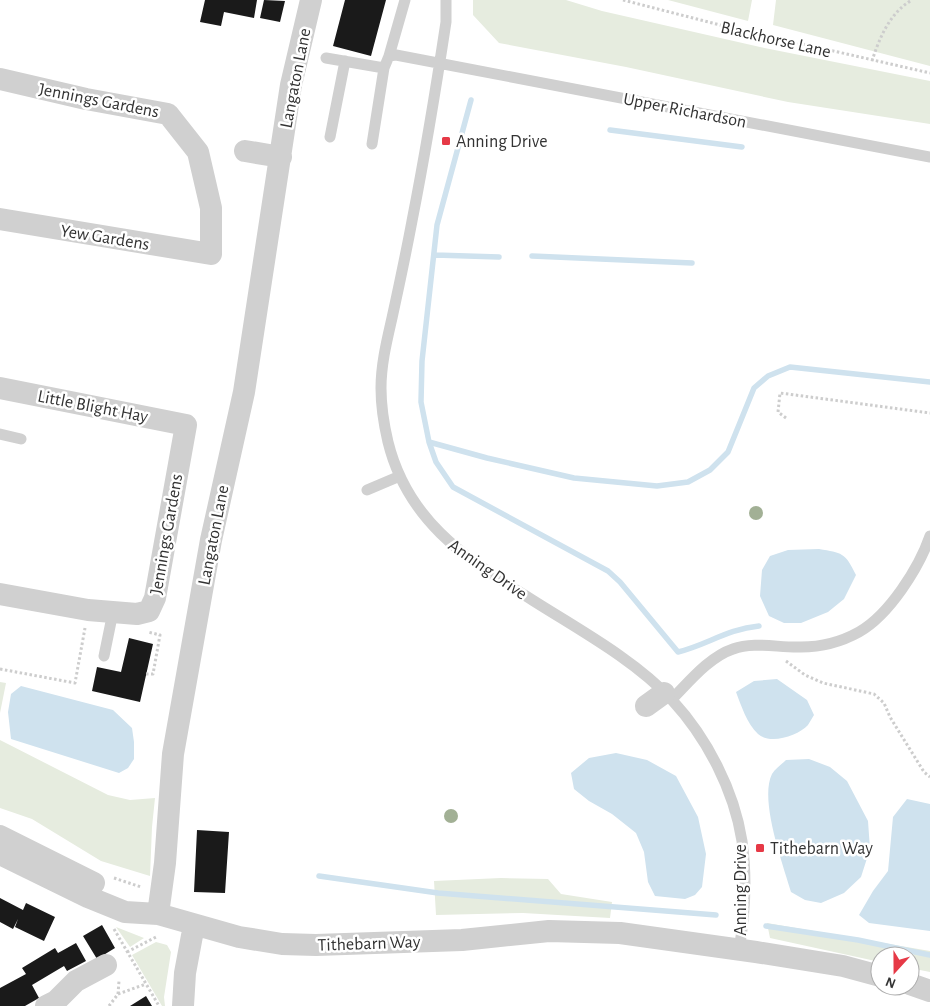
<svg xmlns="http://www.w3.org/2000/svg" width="930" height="1006" viewBox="0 0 930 1006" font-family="'Alegreya Sans',sans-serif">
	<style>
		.green { fill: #e6ecdf }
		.water { fill: #cfe2ee }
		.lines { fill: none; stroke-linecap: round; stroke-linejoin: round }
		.stream { stroke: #cfe2ee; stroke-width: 5.5 }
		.building { fill: #1a1a1a }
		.path { stroke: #cdcdcd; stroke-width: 3; stroke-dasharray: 2.5 2.5; stroke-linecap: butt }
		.lane { stroke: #d0d0d0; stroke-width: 11 }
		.street { stroke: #d0d0d0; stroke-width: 22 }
		.tree { fill: #a2b095 }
		.poi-dot { fill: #e63946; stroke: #fff; stroke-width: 2 }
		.labels { text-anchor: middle; stroke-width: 5; stroke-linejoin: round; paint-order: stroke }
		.street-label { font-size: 18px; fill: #333; stroke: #fff }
		.poi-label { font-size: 18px; fill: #333; stroke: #fff; text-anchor: start }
	</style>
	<rect width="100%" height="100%" fill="#fff"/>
	<path class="green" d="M473 0H566L602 11 760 47 930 81V124L788 102 626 67 499 43 473 15Z
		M668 0H752L748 21Z
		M776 0H930V66L773 25Z
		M0 682 6 683 0 713Z
		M0 740 108 795 130 800 155 798 152 827 150 876 101 861 32 819 0 808Z
		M501 878 548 879 561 894 612 902 610 918 523 913 436 915 434 881Z
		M767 923 930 951V972L910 968V956H880V962L770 938Z
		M116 927 144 938 130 947Z
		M156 942 167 945 171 952 164 997 165 1006H162L132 955Z"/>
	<path class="water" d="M819 549C842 553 845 552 856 575L844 599 828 612 801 623H784L769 616 760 596 762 570 770 556 788 550Z
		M777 679 807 700 814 715C812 718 810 722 808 725 798 736 770 745 758 734 747 724 741 705 736 692L754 681Z
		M21 686 113 710 132 728 134 742V759L128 768 119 773 11 739 8 712 11 694Z
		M616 753 647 760 676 776 698 817 706 854 702 887 695 895 685 899 655 896 648 882 644 852 636 833 612 814 589 801 574 789 571 773 589 758Z
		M809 759 830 767 847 781 868 821 870 849 861 877 844 893 821 903 805 900 791 892C783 864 759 800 772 774 775 769 782 764 786 760Z
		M907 799 930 804V931L869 923 859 915 873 891 888 871 893 817Z"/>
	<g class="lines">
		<path class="stream" d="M471 100 437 225 422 361 421 402 429 442 436 462 453 487 608 571 620 582 678 652C707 645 727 629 759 626
			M610 130 742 147
			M435 255 499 257
			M532 256 692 263
			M429 442 487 458 574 478 657 486 688 482 710 470 728 452 754 388 768 376 790 367 930 382
			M319 876 438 893 716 915
			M766 926 858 940 930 955"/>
	</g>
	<path class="building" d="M205 0H257L254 18 224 12 221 26 200 22Z
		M264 0 285 1 280 22 260 18Z
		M345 0H386L371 56 333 46Z
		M129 638 153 644 140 702 92 691 97 667 121 672Z
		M197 830 229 832 225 893 194 892Z
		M0 898 23 910 26 903 55 917 44 941 15 927 18 919 13 929 0 922Z
		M102 925 115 948 97 959 83 936Z
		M76 943 86 961 67 971 64 966 32 985 39 998 25 1006H0V988L26 974 22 968 55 948 58 953Z
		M146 996 152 1006H130Z"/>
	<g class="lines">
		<path class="path" d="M623 0 724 26 930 73
			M872 61C879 39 890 12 912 0
			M786 418 778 412 780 393 930 413
			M786 661 805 675 823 683 874 694 884 703 890 717 924 772 930 777
			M0 669 75 683 85 628
			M146 674H153L160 635 148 632
			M114 878 141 887
			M114 929 159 1006
			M127 952 158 936
			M118 994 146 984
			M109 1006 118 994 119 981"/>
		<path class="lane" d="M446 0V22C436 88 425 155 412 221 406 253 399 286 392 318 387 340 381 364 381 388 381 406 384 425 388 442 407 519 463 557 526 596 574 627 633 658 672 700 707 738 734 790 742 841 747 876 745 915 739 950
			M389 56 405 0
			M326 58 384 68
			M330 137 345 61
			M372 144 384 68 389 56 396 55 930 157
			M0 434 21 439
			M367 490 400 476
			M104 656 113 612
			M672 699C689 682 709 657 733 649 754 641 779 648 801 647 821 647 841 642 859 632 889 615 919 568 930 536"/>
		<path class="street" d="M0 79 86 99 168 114 198 152 211 208V254L0 219
			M245 151 281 157
			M0 388 186 425 155 598 149 611 137 614 88 610 0 594
			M646 706 664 693
			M0 836 94 883
			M0 854 88 897 125 912 158 914 239 937 282 944 316 945 462 940 549 931 620 933 756 952 843 966 880 976
			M158 914 165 863 173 754 211 540 244 392 291 85 311 0
			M910 984 930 991
			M46 1006 56 1001 76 981 106 965
			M183 1006 185 973 194 925"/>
	</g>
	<g class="tree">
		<circle cx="756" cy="513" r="7"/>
		<circle cx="451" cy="816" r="7"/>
	</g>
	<g class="poi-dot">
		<rect x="441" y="136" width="10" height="10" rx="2.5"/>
		<rect x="755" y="843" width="10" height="10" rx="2.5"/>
	</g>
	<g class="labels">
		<g class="street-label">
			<text transform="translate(776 39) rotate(13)" y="6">Blackhorse Lane</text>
			<text transform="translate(295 78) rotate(-79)" y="6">Langaton Lane</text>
			<text transform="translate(99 100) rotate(11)" y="6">Jennings Gardens</text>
			<text transform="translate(685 110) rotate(11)" y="6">Upper Richardson</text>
			<text transform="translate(105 237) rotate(9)" y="6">Yew Gardens</text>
			<text transform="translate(93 406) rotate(11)" y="6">Little Blight Hay</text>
			<text transform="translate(166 534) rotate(-80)" y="6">Jennings Gardens</text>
			<text transform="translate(213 535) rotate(-79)" y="6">Langaton Lane</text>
			<text transform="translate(488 569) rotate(35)" y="6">Anning Drive</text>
			<text transform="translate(740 890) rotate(-90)" y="6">Anning Drive</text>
			<text transform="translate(369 943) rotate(-2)" y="6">Tithebarn Way</text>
		</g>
		<g class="poi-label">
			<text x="456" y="147">Anning Drive</text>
			<text x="770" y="854">Tithebarn Way</text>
		</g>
	</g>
	<g transform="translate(895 971) rotate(201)"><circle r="24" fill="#ffffff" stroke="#adadad"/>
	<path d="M0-4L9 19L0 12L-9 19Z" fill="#e63946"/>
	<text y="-8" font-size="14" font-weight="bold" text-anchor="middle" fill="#333333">N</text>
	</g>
</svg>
